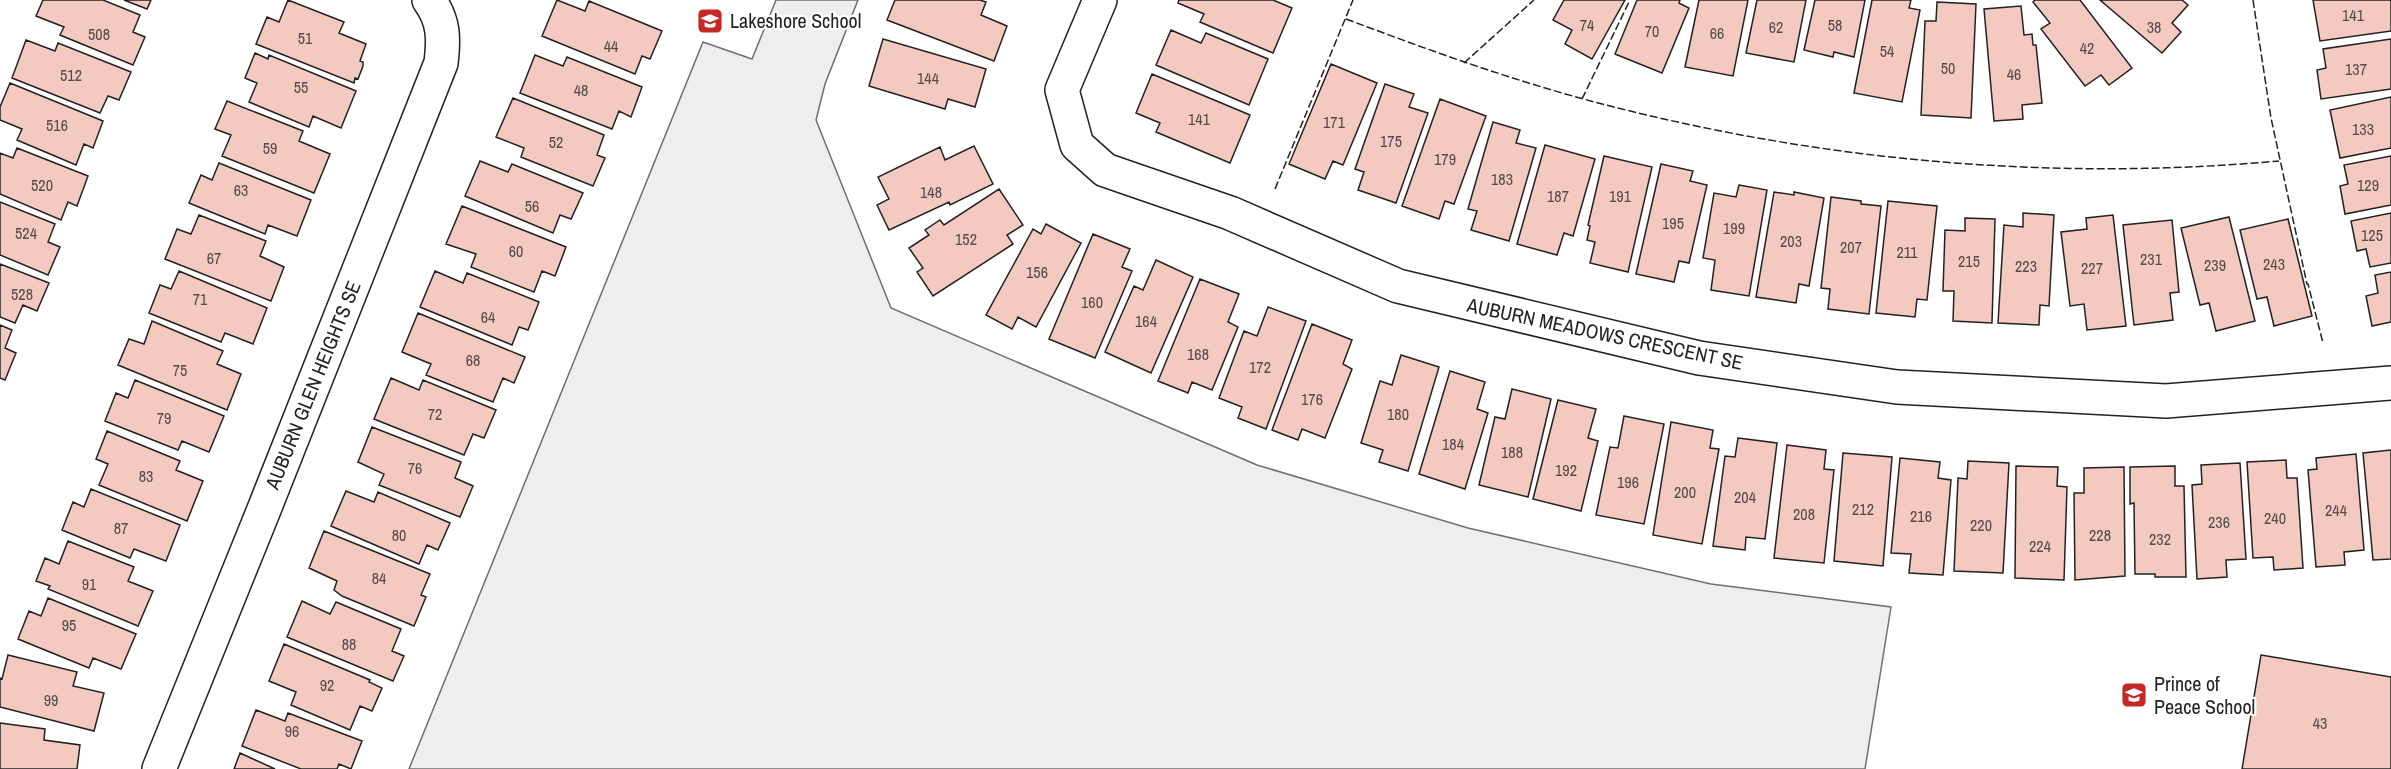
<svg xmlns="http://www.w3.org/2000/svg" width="2391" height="769" viewBox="0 0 2391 769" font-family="'Archivo Narrow',sans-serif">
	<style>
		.green { fill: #eee; stroke: #6f6f6f; stroke-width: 1.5 }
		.building { fill: #f3c9c0; stroke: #222; stroke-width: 1.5 }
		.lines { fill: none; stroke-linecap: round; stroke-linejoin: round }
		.minor-casing { stroke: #222; stroke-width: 36 }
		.minor { stroke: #fff; stroke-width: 33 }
		.fence { stroke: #222; stroke-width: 1.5; stroke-dasharray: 8 3; stroke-linecap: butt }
		.labels { text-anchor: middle; stroke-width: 4.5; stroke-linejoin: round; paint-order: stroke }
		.number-label { font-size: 16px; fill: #564c4a }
		.poi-label { font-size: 20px; fill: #222; stroke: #fff; text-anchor: start }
		.street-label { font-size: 20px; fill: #222; stroke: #fff }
	</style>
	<rect width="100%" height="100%" fill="#fff"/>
	<path class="green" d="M776 0H858L825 84 816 120 891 308 1257 465 1468 528 1711 584 1891 607 1865 769H409L703 42 752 59Z"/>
	<path class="building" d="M43 0H103L140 15 133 32 145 37 133 65 60 35 64 27 36 16Z
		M124 0H151L147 9Z
		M288 0 344 22 339 33 366 44 360 61 363 62V66L358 79 355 78 354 83 256 44 267 17 279 22Z
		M557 0 585 11 589 1 662 31 650 59 642 56 635 74 542 36Z
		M895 0H980L986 2 981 15 1007 26 994 61 887 20Z
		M1179 0H1273L1292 8 1273 53 1200 22 1204 14 1178 3Z
		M1564 0H1625L1592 59 1565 44 1572 30 1553 20Z
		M1637 0H1680L1679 3 1689 8 1662 73 1615 54Z
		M1699 0H1748L1733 76 1685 67Z
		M1757 0H1806L1794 62 1746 53Z
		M1815 0H1865L1854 57 1834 52 1833 57 1804 50Z
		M1872 0H1911L1909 8 1920 10 1902 102 1854 93Z
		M2035 0H2080L2132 68 2109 85 2101 75 2085 86 2041 29 2050 23 2033 2Z
		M2100 0H2182L2188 5 2172 23 2181 32 2162 53Z
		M2313 0H2391V31L2320 41Z
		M1937 2 1976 4 1971 118 1921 115 1925 21H1936Z
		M2021 6 2024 35 2032 34 2033 45H2036L2042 103 2022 105 2023 119 1994 121 1984 9Z
		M1171 30 1201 43 1206 33 1268 59 1249 105 1156 65Z
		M883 39 986 69 975 107 948 99 945 109 869 86Z
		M2391 39V89L2321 99 2317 70 2326 68 2323 49Z
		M26 40 55 51 58 43 131 72 119 100 108 96 100 113 12 78Z
		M255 53 268 59 269 55 356 91 341 128 313 116 309 127 249 102 257 83 245 78Z
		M535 55 563 66 567 57 642 87 631 117 619 111 612 129 520 93Z
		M1331 64 1377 83 1343 165 1333 161 1325 179 1289 164Z
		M1152 74 1250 115 1230 163 1156 132 1160 123 1136 113Z
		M10 83 103 121 93 148 84 144 76 165 17 140 22 129 0 120V107Z
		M1385 84 1414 94 1409 107 1428 113 1396 203 1358 190 1364 172 1355 169Z
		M2391 97V148L2340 158 2330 110Z
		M513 98 604 135 597 155 605 158 593 186 521 157 524 148 496 137Z
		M1440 99 1486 116 1454 204 1445 201 1439 219 1402 206Z
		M227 101 303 131 299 141 330 154 314 193 222 156 231 135 215 129Z
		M1493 122 1520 130 1516 143 1536 148 1509 241 1471 230 1477 211 1468 209Z
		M1545 145 1595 159 1573 236 1564 233 1557 255 1517 244Z
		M974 146 993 184 950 205 949 202 889 230 877 205 889 199 878 177 940 147 945 160Z
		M17 148 88 176 77 206 68 202 61 220 0 194V153L13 158Z
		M1604 156 1652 167 1628 272 1590 263 1595 242 1587 240 1590 226 1588 225Z
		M2391 156V205L2345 214 2340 186 2348 184 2344 165Z
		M480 161 508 172 512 164 583 193 571 219 560 215 553 233 465 196Z
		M219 163 311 200 297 236 268 225 265 234 189 203 201 175 212 180Z
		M1661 164 1693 171 1690 181 1707 185 1689 263 1679 261 1674 282 1636 274Z
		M1739 185 1767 190 1749 296 1711 290 1715 260 1703 258 1714 193 1736 197Z
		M999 189 1023 225 1007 235 1013 244 933 296 917 272 923 268 909 248 929 235 925 230 940 220 944 225Z
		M1774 192 1794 195V192L1824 198 1809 286 1799 284 1796 303 1756 297Z
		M1831 197 1861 201V204L1881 206 1869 314 1828 309 1830 289 1821 288Z
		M1888 201 1937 206 1927 300 1917 299 1915 317 1876 313Z
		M0 202 55 224 48 242 60 247 48 275 0 255Z
		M462 206 566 247 555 276 542 271 534 292 471 267 476 254 446 244Z
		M2023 213 2054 215 2049 306 2040 305 2039 325 1998 323 2004 225 2023 227Z
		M2391 213V263L2370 267 2366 249 2357 251 2351 221Z
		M199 215 266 241 260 256 284 267 271 301 165 259 177 229 191 234Z
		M2113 215 2126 326 2087 330 2084 304 2070 306 2061 232 2087 229 2086 218Z
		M2229 217 2255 321 2216 331 2209 303 2200 305 2181 228Z
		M1965 218 1995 219 1992 323 1953 321 1954 291H1943L1945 230 1965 231Z
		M2288 219 2312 316 2274 326 2267 297 2257 299 2240 230Z
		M2172 220 2179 292 2170 293 2173 320 2134 325 2123 225Z
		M1046 224 1081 243 1036 327 1018 317 1012 329 986 315 1033 229 1041 234Z
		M1093 234 1130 249 1122 267 1132 271 1095 358 1049 339Z
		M1156 260 1193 277 1151 373 1105 352 1134 286 1143 290Z
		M0 264 49 283 37 311 23 305 15 323 0 317Z
		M179 271 267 308 253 344 225 333 221 342 149 313 160 285 171 289Z
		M435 271 463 283 467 273 539 302 528 330 519 327 512 345 420 307Z
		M2391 272V322L2372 326 2366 296 2378 293 2375 275Z
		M1200 279 1239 294 1228 322 1238 327 1212 390 1192 382 1188 393 1158 381Z
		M1268 307 1306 321 1266 429 1238 418 1242 407 1219 398 1244 331 1257 336Z
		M418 313 525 357 514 383 503 378 493 402 426 375 431 364 402 352Z
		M152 321 223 351 217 364 241 374 227 410 118 365 129 339 144 344Z
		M1312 324 1352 340 1343 364 1352 369 1325 438 1302 429 1298 440 1272 430Z
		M0 325 12 330 5 348 16 353 5 380 0 378Z
		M1401 355 1439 367 1408 471 1379 462 1383 450 1361 443 1380 381 1392 385Z
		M1450 371 1485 382 1477 409 1488 413 1465 489 1419 474Z
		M391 378 419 390 423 380 496 410 484 438 473 434 464 455 374 419Z
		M135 380 224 416 209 452 182 441 178 450 105 421 116 393 128 398Z
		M1512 389 1551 399 1528 497 1479 485 1495 417 1505 419Z
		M1558 400 1596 409 1588 438 1598 441 1581 511 1533 499Z
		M1624 416 1664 424 1644 524 1596 515 1610 447 1618 448Z
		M1671 422 1713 430 1710 448 1719 449 1702 544 1653 535Z
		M372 427 461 462 455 478 473 486 460 517 379 485 384 474 358 462Z
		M107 431 180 461 176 470 203 481 187 521 99 485 108 464 96 459Z
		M1738 438 1777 443 1765 539 1746 537 1745 550 1713 546 1725 456 1735 457Z
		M1787 445 1826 450 1824 469 1834 470 1824 563 1774 558Z
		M2391 450V559L2373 560 2363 453Z
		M1843 453 1892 457 1883 566 1834 561Z
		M2356 454 2364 550 2344 552 2345 565 2316 567 2308 470 2317 469 2316 458Z
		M1900 458 1940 462 1938 478 1951 480 1943 575 1909 573 1911 554 1891 553Z
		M2286 460 2287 478H2297L2303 568 2274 570 2273 557 2253 558 2247 462Z
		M1968 461 2009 463 2003 573 1954 571 1958 478 1967 479Z
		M2240 463 2246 559 2226 560 2227 577 2197 579 2192 485 2202 484 2201 465Z
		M2016 466 2058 467 2057 486 2067 487 2064 580 2015 578Z
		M2175 466V486H2184L2186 577H2155V574H2135L2134 503 2130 504V467Z
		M2124 467 2125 576 2075 580 2074 493H2084V468Z
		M91 489 180 525 166 561 134 549 130 558 62 530 73 502 84 507Z
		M346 491 374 502 378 492 450 523 438 550 427 545 419 564 331 526Z
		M324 531 430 574 421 595 426 597 414 626 342 596 334 590 337 581 309 568Z
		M68 541 134 567 128 581 153 591 138 626 48 589 50 586 36 581 45 558 59 564Z
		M48 598 136 634 121 669 93 658 89 668 18 639 29 611 41 616Z
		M302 601 330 614 336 602 401 629 392 651 404 656 393 681 287 637Z
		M284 644 370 680 369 682 382 688 372 711 360 706 350 730 291 705 296 692 269 681Z
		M8 655 77 672 73 686 104 693 94 731 0 707V678L2 679Z
		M2261 655 2391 677V769H2242Z
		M256 710 285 721 288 713 362 741 351 769 339 764 337 769H301L242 746Z
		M0 723 45 729 44 740 80 745 77 769H0Z
		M240 753 275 769H234Z"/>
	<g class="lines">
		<defs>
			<path id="minor" d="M1100 0 1062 90 1077 145 1105 170 1230 213 1398 286 1699 358 1897 387 2166 401 2391 383
				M159 769 263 512 441 63C444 38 444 21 429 0"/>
		</defs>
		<use href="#minor" class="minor-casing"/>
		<use href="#minor" class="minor"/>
		<path class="fence" d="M2253 0 2271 118 2307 284H2308L2323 343
			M1346 19C1434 52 1522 84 1614 107 1831 162 2056 181 2279 161
			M1464 63 1534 0
			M1582 99 1630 0
			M1275 189 1353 0"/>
	</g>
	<defs>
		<symbol id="school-square" viewBox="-11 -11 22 22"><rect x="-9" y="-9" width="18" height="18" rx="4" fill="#c62828" stroke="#fff"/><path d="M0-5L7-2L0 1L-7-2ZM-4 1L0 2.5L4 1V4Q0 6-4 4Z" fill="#fff"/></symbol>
	</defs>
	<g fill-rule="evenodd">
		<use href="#school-square" x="695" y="6" width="30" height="30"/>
		<use href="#school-square" x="2119" y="680" width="30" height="30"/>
	</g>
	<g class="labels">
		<g class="number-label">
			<text x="2353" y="21">141</text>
			<text x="1587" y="31">74</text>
			<text x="1835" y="31">58</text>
			<text x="1776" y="33">62</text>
			<text x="2154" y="33">38</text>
			<text x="1652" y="37">70</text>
			<text x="1717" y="39">66</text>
			<text x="99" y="40">508</text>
			<text x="305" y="44">51</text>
			<text x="611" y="52">44</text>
			<text x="2087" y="54">42</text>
			<text x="1887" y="57">54</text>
			<text x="1948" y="74">50</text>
			<text x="2356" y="75">137</text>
			<text x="2014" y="80">46</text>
			<text x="71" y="81">512</text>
			<text x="928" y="84">144</text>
			<text x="301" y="93">55</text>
			<text x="581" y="96">48</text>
			<text x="1199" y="125">141</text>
			<text x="1334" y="128">171</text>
			<text x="57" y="131">516</text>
			<text x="2363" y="135">133</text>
			<text x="1391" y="147">175</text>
			<text x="556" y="148">52</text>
			<text x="270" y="154">59</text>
			<text x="1445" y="165">179</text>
			<text x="1502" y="185">183</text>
			<text x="42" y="191">520</text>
			<text x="2368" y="191">129</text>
			<text x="241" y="196">63</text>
			<text x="931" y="198">148</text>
			<text x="1558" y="202">187</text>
			<text x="1620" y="202">191</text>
			<text x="532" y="212">56</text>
			<text x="1673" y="229">195</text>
			<text x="1734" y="234">199</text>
			<text x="26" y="239">524</text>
			<text x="2372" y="241">125</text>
			<text x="966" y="245">152</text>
			<text x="1791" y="247">203</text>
			<text x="1851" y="253">207</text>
			<text x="516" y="257">60</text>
			<text x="1907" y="258">211</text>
			<text x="214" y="264">67</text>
			<text x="2151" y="265">231</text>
			<text x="1969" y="267">215</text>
			<text x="2274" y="270">243</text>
			<text x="2215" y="271">239</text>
			<text x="2026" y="272">223</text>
			<text x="2092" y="274">227</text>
			<text x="1037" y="278">156</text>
			<text x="22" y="300">528</text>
			<text x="200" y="305">71</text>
			<text x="1092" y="308">160</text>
			<text x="488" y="323">64</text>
			<text x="1146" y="327">164</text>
			<text x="1198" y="360">168</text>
			<text x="473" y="366">68</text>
			<text x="1260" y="373">172</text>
			<text x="180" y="376">75</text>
			<text x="1312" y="405">176</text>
			<text x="435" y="420">72</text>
			<text x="1398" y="420">180</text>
			<text x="164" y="424">79</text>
			<text x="1453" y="450">184</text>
			<text x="1512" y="458">188</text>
			<text x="415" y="474">76</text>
			<text x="1566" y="476">192</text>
			<text x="146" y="482">83</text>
			<text x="1628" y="488">196</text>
			<text x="1685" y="498">200</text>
			<text x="1745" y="503">204</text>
			<text x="1863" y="515">212</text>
			<text x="2336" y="516">244</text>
			<text x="1804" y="520">208</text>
			<text x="1921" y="522">216</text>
			<text x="2275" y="524">240</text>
			<text x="2219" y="528">236</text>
			<text x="1981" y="531">220</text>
			<text x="121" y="534">87</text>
			<text x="399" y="541">80</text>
			<text x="2100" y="541">228</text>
			<text x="2160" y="545">232</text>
			<text x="2040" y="552">224</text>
			<text x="379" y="584">84</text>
			<text x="89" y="590">91</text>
			<text x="69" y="631">95</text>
			<text x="349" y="650">88</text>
			<text x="327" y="691">92</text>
			<text x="51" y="706">99</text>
			<text x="2320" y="729">43</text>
			<text x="292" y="737">96</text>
		</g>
		<g class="poi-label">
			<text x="730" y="28">Lakeshore School</text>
			<text x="2154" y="691">Prince of<tspan x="2154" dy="23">Peace School</tspan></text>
		</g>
		<g class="street-label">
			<text transform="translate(1605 334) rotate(12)" y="7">AUBURN MEADOWS CRESCENT SE</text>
			<text transform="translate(313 385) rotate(-68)" y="7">AUBURN GLEN HEIGHTS SE</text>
		</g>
	</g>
</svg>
